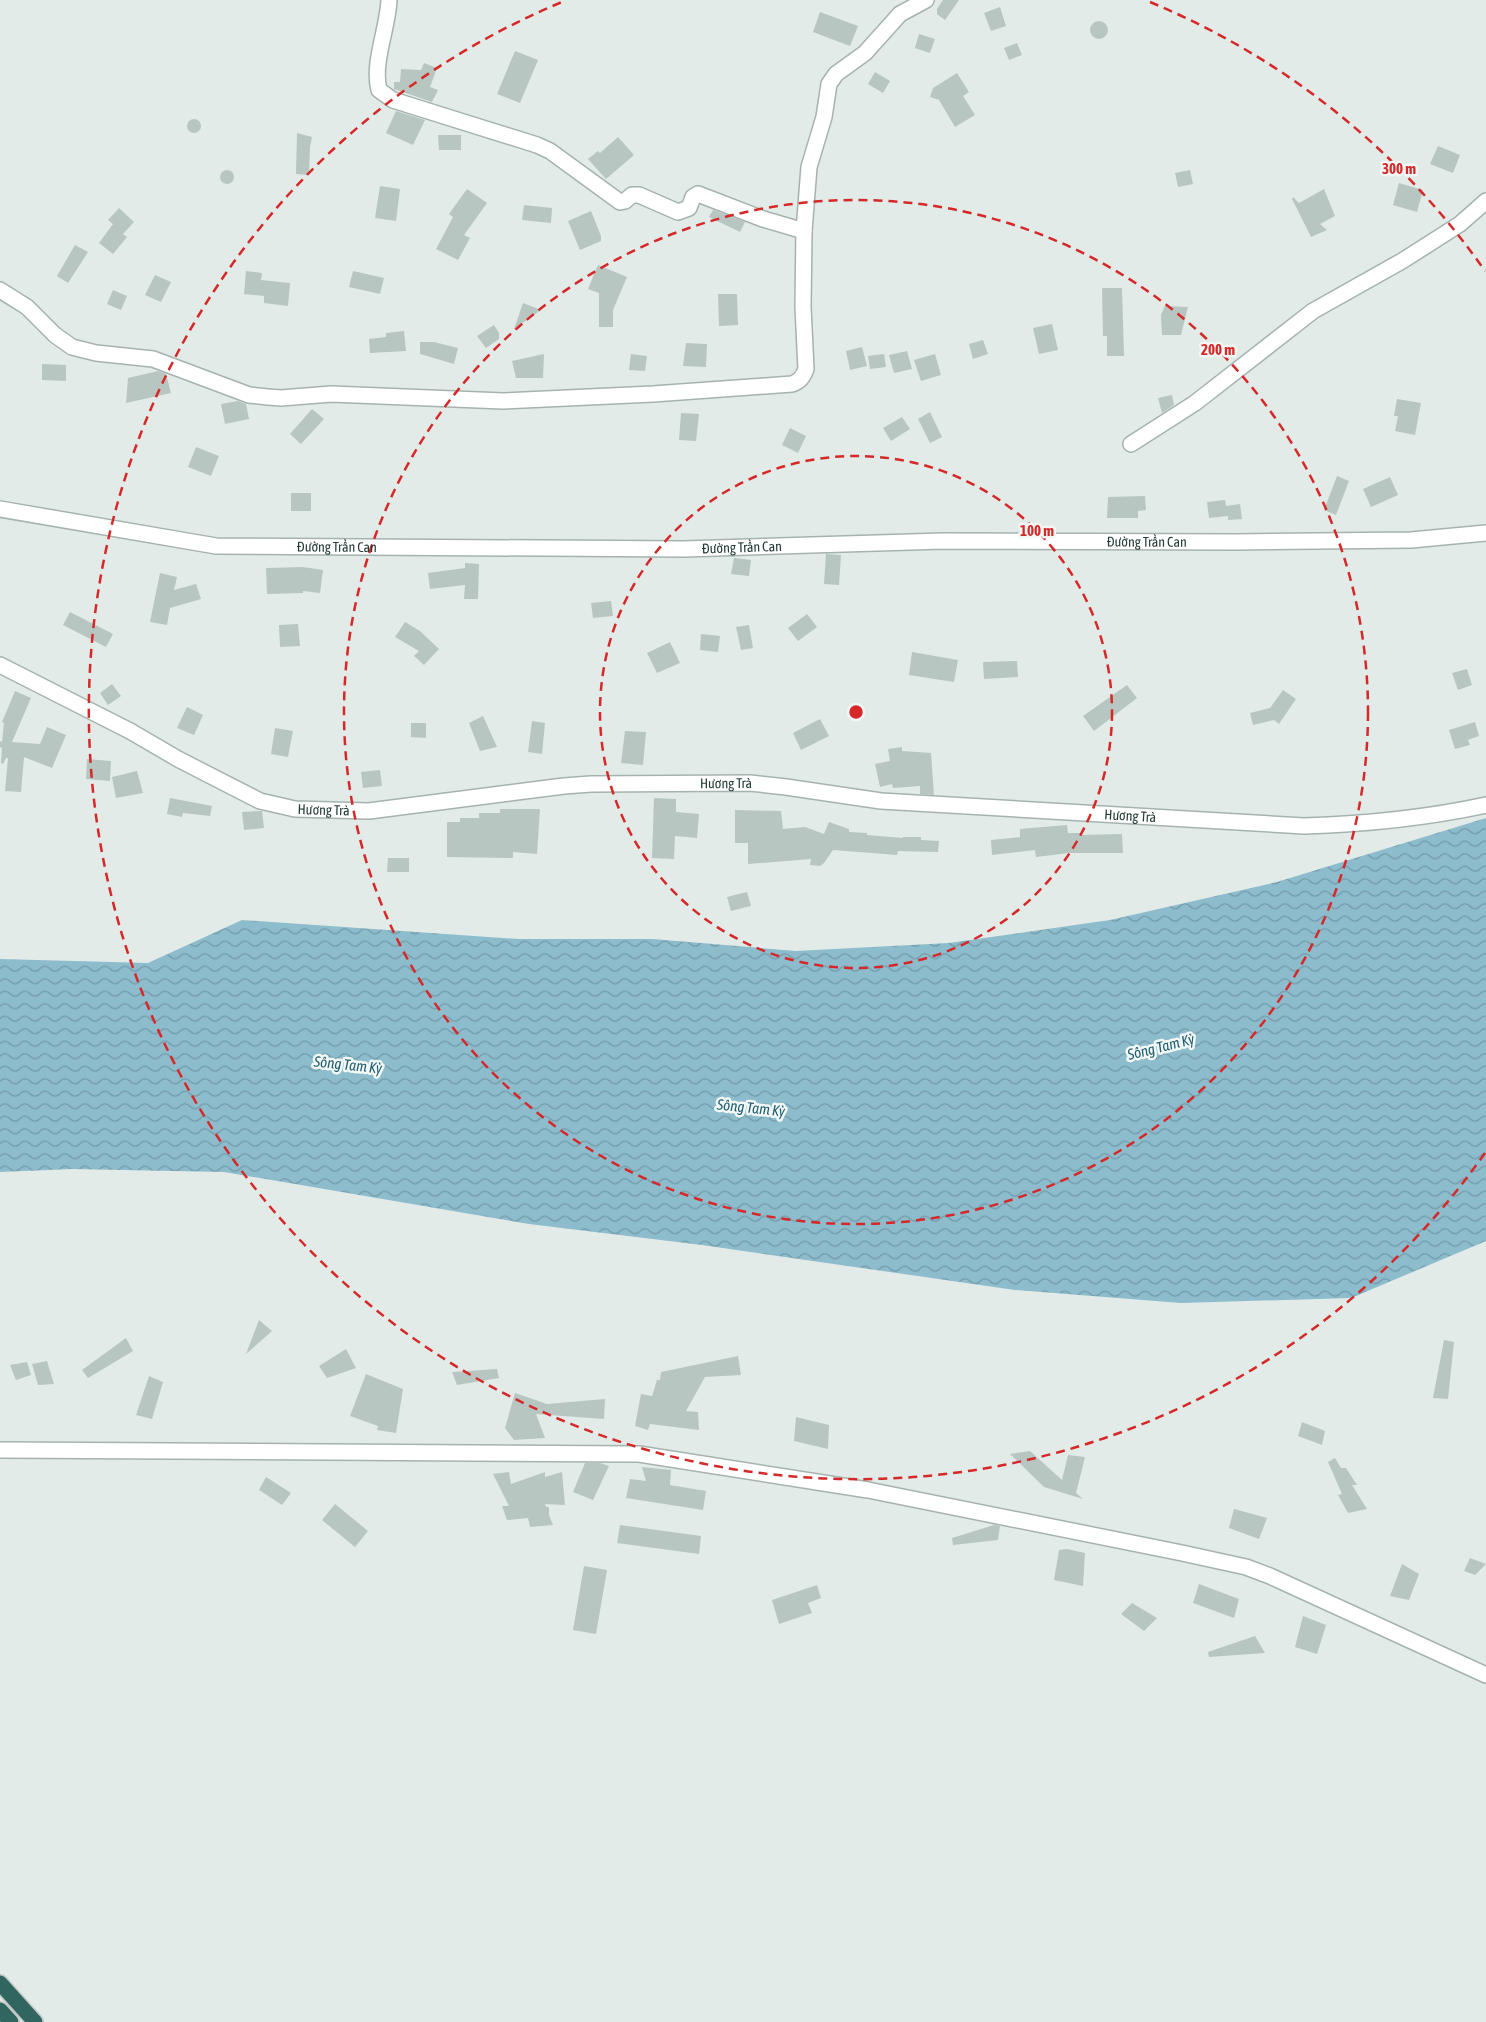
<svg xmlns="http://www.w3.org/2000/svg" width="1486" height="2022" viewBox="0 0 1486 2022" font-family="'Asap Condensed',sans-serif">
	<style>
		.water { fill: url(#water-waves) }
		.building { fill: #b7c6c1 }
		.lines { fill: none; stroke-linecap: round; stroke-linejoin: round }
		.minor-casing { stroke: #a5b3af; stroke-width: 18 }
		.highway-casing { stroke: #c1c8c7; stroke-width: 18 }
		.minor { stroke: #fff; stroke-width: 15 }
		.highway { stroke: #306560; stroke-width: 15 }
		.ring { fill: none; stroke: #d62828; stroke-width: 2.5; stroke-dasharray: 9 6 }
		.labels { text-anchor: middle; stroke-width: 5; stroke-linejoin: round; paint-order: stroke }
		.street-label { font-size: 14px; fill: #233b37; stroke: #f2f8f5 }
		.water-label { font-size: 15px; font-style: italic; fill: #205d73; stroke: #f2f8f5 }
		.centre { fill: #d62828; stroke: #f2f8f5; stroke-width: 2.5 }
		.ring-label { font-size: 15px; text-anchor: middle; font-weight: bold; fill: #d62828; stroke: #f2f8f5; stroke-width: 5; stroke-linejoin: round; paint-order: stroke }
	</style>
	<defs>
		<pattern id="water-waves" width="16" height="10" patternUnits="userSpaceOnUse" patternTransform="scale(1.25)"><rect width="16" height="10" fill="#8dbccd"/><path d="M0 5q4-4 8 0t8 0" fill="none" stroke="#739aa7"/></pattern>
	</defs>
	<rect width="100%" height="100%" fill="#e2ebe8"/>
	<path class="water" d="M1486 818V1241L1351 1298 1181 1303 1015 1290 702 1245 529 1224 224 1172 72 1169 0 1172V959L148 963 242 920 519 939H653L796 951 949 943 1110 920 1277 882Z"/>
	<path class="building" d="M943 0H959L945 20 937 14V9Z
		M1000 7 1006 26 991 31 984 13Z
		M820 12 858 26 850 46 813 32Z
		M1090 30a9 9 0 1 1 18 0a9 9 0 1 1-18 0Z
		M919 34 935 39 930 53 915 48Z
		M1017 43 1022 55 1009 60 1004 48Z
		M515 51 538 60 520 103 497 94Z
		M424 63 437 68 430 87 438 90 432 102 394 89V82H400L401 69 421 70Z
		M875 72 890 81 883 93 868 84Z
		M957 73 969 92 963 96 975 115 955 127 939 100 930 97 933 88Z
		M396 111 425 120 413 145 386 133Z
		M187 126a7 7 0 1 1 14 0a7 7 0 1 1-14 0Z
		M297 133 312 137 310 147 309 175 296 174Z
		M438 135H461V150H439Z
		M618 137 634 155 606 179 588 159 598 151 600 153Z
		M1438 146 1460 155 1453 173 1430 164Z
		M1190 170 1193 184 1178 187 1175 173Z
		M220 177a7 7 0 1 1 14 0a7 7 0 1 1-14 0Z
		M1399 183 1423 190 1417 212 1393 205Z
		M380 186 400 189 396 221 375 218Z
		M467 189 487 203 464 235 470 238 458 260 436 249 453 217 449 214Z
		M1324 189 1335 216 1320 224 1327 230 1311 237 1292 199 1293 197 1299 203Z
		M524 205 552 208 551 223 522 220Z
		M119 208 134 222 123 234 127 237 113 254 99 243 113 224 108 220Z
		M713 210 745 222 740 232 709 217Z
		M591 211 601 236V241L580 250 568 221Z
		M75 245 88 252 68 283 57 276Z
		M598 265 627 277 613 310V327H599V293L588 289Z
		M246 271 262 273 261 280 290 283 288 306 264 303V296L244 294Z
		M353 271 384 278 380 294 349 287Z
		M155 275 171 282 161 302 145 295Z
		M1102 288H1122L1124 356H1107V336H1103Z
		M113 290 127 296 121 310 107 304Z
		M718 294H737L738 325 719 326Z
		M523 303 541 310 514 329Z
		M1165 306 1188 307 1181 335H1162L1161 315Z
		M1052 324 1058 350 1039 354 1033 328Z
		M494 325 499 333V339L486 348 477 336Z
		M404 331 406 351 370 353 369 339 386 337V333Z
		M983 340 988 354 973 359 969 344Z
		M420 342H434L458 348 454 364 420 354Z
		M686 343 707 344 706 367 683 366Z
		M862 347 867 366 850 370 846 351Z
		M907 351 912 369 894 373 889 355Z
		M544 354 543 378H516L512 361Z
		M631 354 647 356 645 371 629 370Z
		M884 354 886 367 870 369 868 356Z
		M935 354 941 375 921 381 914 360Z
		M42 364 66 365V381L42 380Z
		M158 371 166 374 171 393 126 403 128 378Z
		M1172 395 1174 405 1162 413 1158 398Z
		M1397 399 1421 403 1415 435 1395 431 1398 416H1394Z
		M238 401 246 404 249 419 225 424 221 404Z
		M312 409 324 419 301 444 290 434Z
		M930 412 942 437 930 443 918 419Z
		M681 413 699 414 696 441 679 440Z
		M902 417 910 429 891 441 883 428Z
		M790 428 806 436 798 453 782 445Z
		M196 447 219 456 211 476 188 467Z
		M1337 476 1349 481 1336 515 1324 510Z
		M1390 477 1398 495 1371 507 1363 489Z
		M291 493H311V511H291Z
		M1145 496 1146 510 1138 511V518H1107L1108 497Z
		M1225 500 1226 506 1240 504 1242 519 1228 520V516L1209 518 1207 502Z
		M826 554 841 555 839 585 824 584Z
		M734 558 751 560 749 576 731 574Z
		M465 563 479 564 478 599H464L465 585 430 589 428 573 465 568Z
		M303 567 323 570 320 593 303 591V593L267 594 266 568Z
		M160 573 177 577 174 590 196 584 201 599 170 608 167 625 150 622Z
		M611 601 613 616 593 618 591 603Z
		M70 612 113 634 106 647 63 625Z
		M807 614 817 627 798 641 788 628Z
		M405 622 420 631 439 649 424 665 414 656 419 651 395 637Z
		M298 624 300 646 280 647 279 625Z
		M749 625 753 648 741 650 736 627Z
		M701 634 720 636 718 652 700 650Z
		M670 642 680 663 657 673 647 653Z
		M912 652 958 660 954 682 909 675Z
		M1017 661 1018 677 984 679 983 662Z
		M1467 669 1472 685 1458 690 1452 673Z
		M112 684 121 696 108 705 100 693Z
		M1127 685 1137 698 1094 731 1083 716Z
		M1283 690 1296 699 1279 724 1274 720 1253 725 1250 713 1270 708Z
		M15 691 31 698 12 742 40 744 47 727 66 735 52 768 24 757 21 792 5 791 8 758H6L3 764 1 763 2 748 0 747V741L2 742 4 723 2 722Z
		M187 707 203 715 194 735 177 728Z
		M483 716 497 747 480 751 469 723Z
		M820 719 829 736 801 750 793 733Z
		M532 721 545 723 542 754 528 752Z
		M1475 722 1479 736 1468 740 1470 745 1455 749 1449 730Z
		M411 723H426V738L411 737Z
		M275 728 293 731 288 757 271 754Z
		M625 731 646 732 643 765 621 763Z
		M902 747V751L931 753 934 795 920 794V786L893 788 892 784 880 787 875 764 890 761 888 749Z
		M87 759 111 761 110 781 86 779Z
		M380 770 382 786 363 788 361 772Z
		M137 771 143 793 116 798 112 777Z
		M170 798 212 806 210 816 183 813 182 817 167 814Z
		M654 798 676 799V812L699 814 697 838 675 836 674 859 652 858Z
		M500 809H540L537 854 513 852V858L447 857V822H460V818H479V813H500Z
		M735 810 781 811 783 829 805 827 824 834 829 822 849 829V832L867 833V835L903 838V837H921V840L939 841 938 852 898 851 897 855 833 850 824 863 820 866 810 865 811 859 748 864V843H735Z
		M260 811H262L264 828 244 830 242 812Z
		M1067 825 1068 833H1080V835L1122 834 1123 853H1069L1036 857 1035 850 992 855 991 840 1020 837V829Z
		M388 858H409V872H387Z
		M747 892 751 906 731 911 727 897Z
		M259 1320 272 1331 246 1354Z
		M126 1338 133 1351 88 1378 82 1370Z
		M1444 1340 1454 1342 1448 1399 1433 1398Z
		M346 1349 356 1368 327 1378 319 1366Z
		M738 1356 741 1375 705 1377 686 1411 698 1412 699 1430 650 1424 648 1430 635 1426 641 1394 652 1396 657 1380H660L661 1372Z
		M47 1361 54 1384 38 1385 32 1364Z
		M27 1362 31 1375 16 1380 10 1365Z
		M497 1369 499 1378 457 1385 452 1372Z
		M366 1374 403 1389 396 1433 377 1430 378 1426 350 1416Z
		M149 1376 163 1382 152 1419 136 1415Z
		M515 1393 547 1404 605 1399 604 1419 536 1414 545 1438 514 1440 505 1428Z
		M796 1417 829 1425 828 1449 794 1441Z
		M1302 1422 1325 1431 1322 1445 1298 1436Z
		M1030 1451 1062 1480 1068 1455 1085 1457 1076 1493 1083 1499 1044 1487 1010 1454Z
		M1335 1458 1341 1468H1346L1357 1485H1352L1367 1509 1348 1513 1338 1495 1342 1494 1328 1462Z
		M585 1463H600L609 1466 593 1500 573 1492Z
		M642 1467 671 1470 670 1485 706 1491 703 1510 626 1498 630 1479 646 1481Z
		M509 1472 511 1484 545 1472V1477L562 1472 565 1505 545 1504 546 1507H549V1515L553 1525 530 1527 528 1518 507 1520 502 1506H509L493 1474Z
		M266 1477 291 1493 282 1505 259 1490Z
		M335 1504 368 1531 355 1547 322 1520Z
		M1234 1509 1267 1518 1259 1539 1229 1528Z
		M620 1525 701 1536 699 1554 617 1543Z
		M994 1525 1000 1526 998 1540 953 1545 952 1538Z
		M1067 1549 1085 1553 1083 1586 1054 1580 1059 1550Z
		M1470 1558 1486 1564 1475 1575 1464 1571Z
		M1402 1564 1419 1574 1409 1600 1390 1596Z
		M584 1566 607 1570 596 1634 573 1630Z
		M1199 1584 1239 1599 1234 1618 1193 1603Z
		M817 1585 821 1598 808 1603 812 1613 779 1624 772 1600Z
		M1132 1603 1157 1618 1144 1631 1121 1614Z
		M1303 1616 1326 1625 1317 1654 1295 1647Z
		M1255 1636 1265 1653 1209 1657 1208 1652Z"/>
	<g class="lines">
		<defs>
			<g id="minor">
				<path d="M389 0C388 28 372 63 379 90L393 100 537 145 550 151 620 202 625 201 632 195H639L678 212 689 208 693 197 698 194 763 219 804 231"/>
				<path d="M0 290 27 307 55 335 72 347 96 353 153 359 249 395 268 397 281 398 331 394 503 401 653 394 792 384C800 381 803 377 806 369L803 307 804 231 809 167 824 117 829 84 836 74 865 53 900 14 926 0"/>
				<path d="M1131 444 1195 403 1313 311 1402 261 1460 224 1486 201"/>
				<path id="s1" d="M0 509 216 546 684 549 943 541 1236 542 1411 540 1486 533"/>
				<path id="s2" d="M0 665 130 731 178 759 260 801 295 809 369 811 564 786 591 784 750 783 786 787 881 801 1304 826C1365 824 1426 818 1486 805"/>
				<path d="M0 1450 639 1454 868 1490 1182 1553 1246 1567 1270 1576 1486 1675"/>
			</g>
			<path id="highway" d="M0 1983 35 2022
				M0 2010 11 2022"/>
		</defs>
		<use href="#minor" class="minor-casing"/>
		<use href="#highway" class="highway-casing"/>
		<use href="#minor" class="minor"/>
		<use href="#highway" class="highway"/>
	</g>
	<g class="ring">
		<circle cx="856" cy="712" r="256"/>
		<circle cx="856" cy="712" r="512"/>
		<path d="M1485 1153A768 768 0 1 1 562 2M1150 2A768 768 0 0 1 1485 271"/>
	</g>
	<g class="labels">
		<g class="street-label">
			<text dy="5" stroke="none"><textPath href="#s1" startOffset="1150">Đường Trần Can</textPath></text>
			<text dy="5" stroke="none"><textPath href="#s1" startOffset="340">Đường Trần Can</textPath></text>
			<text dy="5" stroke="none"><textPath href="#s1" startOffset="745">Đường Trần Can</textPath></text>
			<text dy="5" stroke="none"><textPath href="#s2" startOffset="762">Hương Trà</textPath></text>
			<text dy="5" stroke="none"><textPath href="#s2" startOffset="358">Hương Trà</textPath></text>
			<text dy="5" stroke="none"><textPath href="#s2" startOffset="1168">Hương Trà</textPath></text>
		</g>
		<g class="water-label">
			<text transform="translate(1161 1047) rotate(-14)" y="5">Sông Tam Kỳ</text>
			<text transform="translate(348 1065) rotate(6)" y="5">Sông Tam Kỳ</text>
			<text transform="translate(751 1108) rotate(6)" y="5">Sông Tam Kỳ</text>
		</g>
	</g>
	<circle cx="856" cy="712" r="8" class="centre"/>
	<g class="ring-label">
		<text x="1399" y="174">300 m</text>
		<text x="1218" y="355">200 m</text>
		<text x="1037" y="536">100 m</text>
	</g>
</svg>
